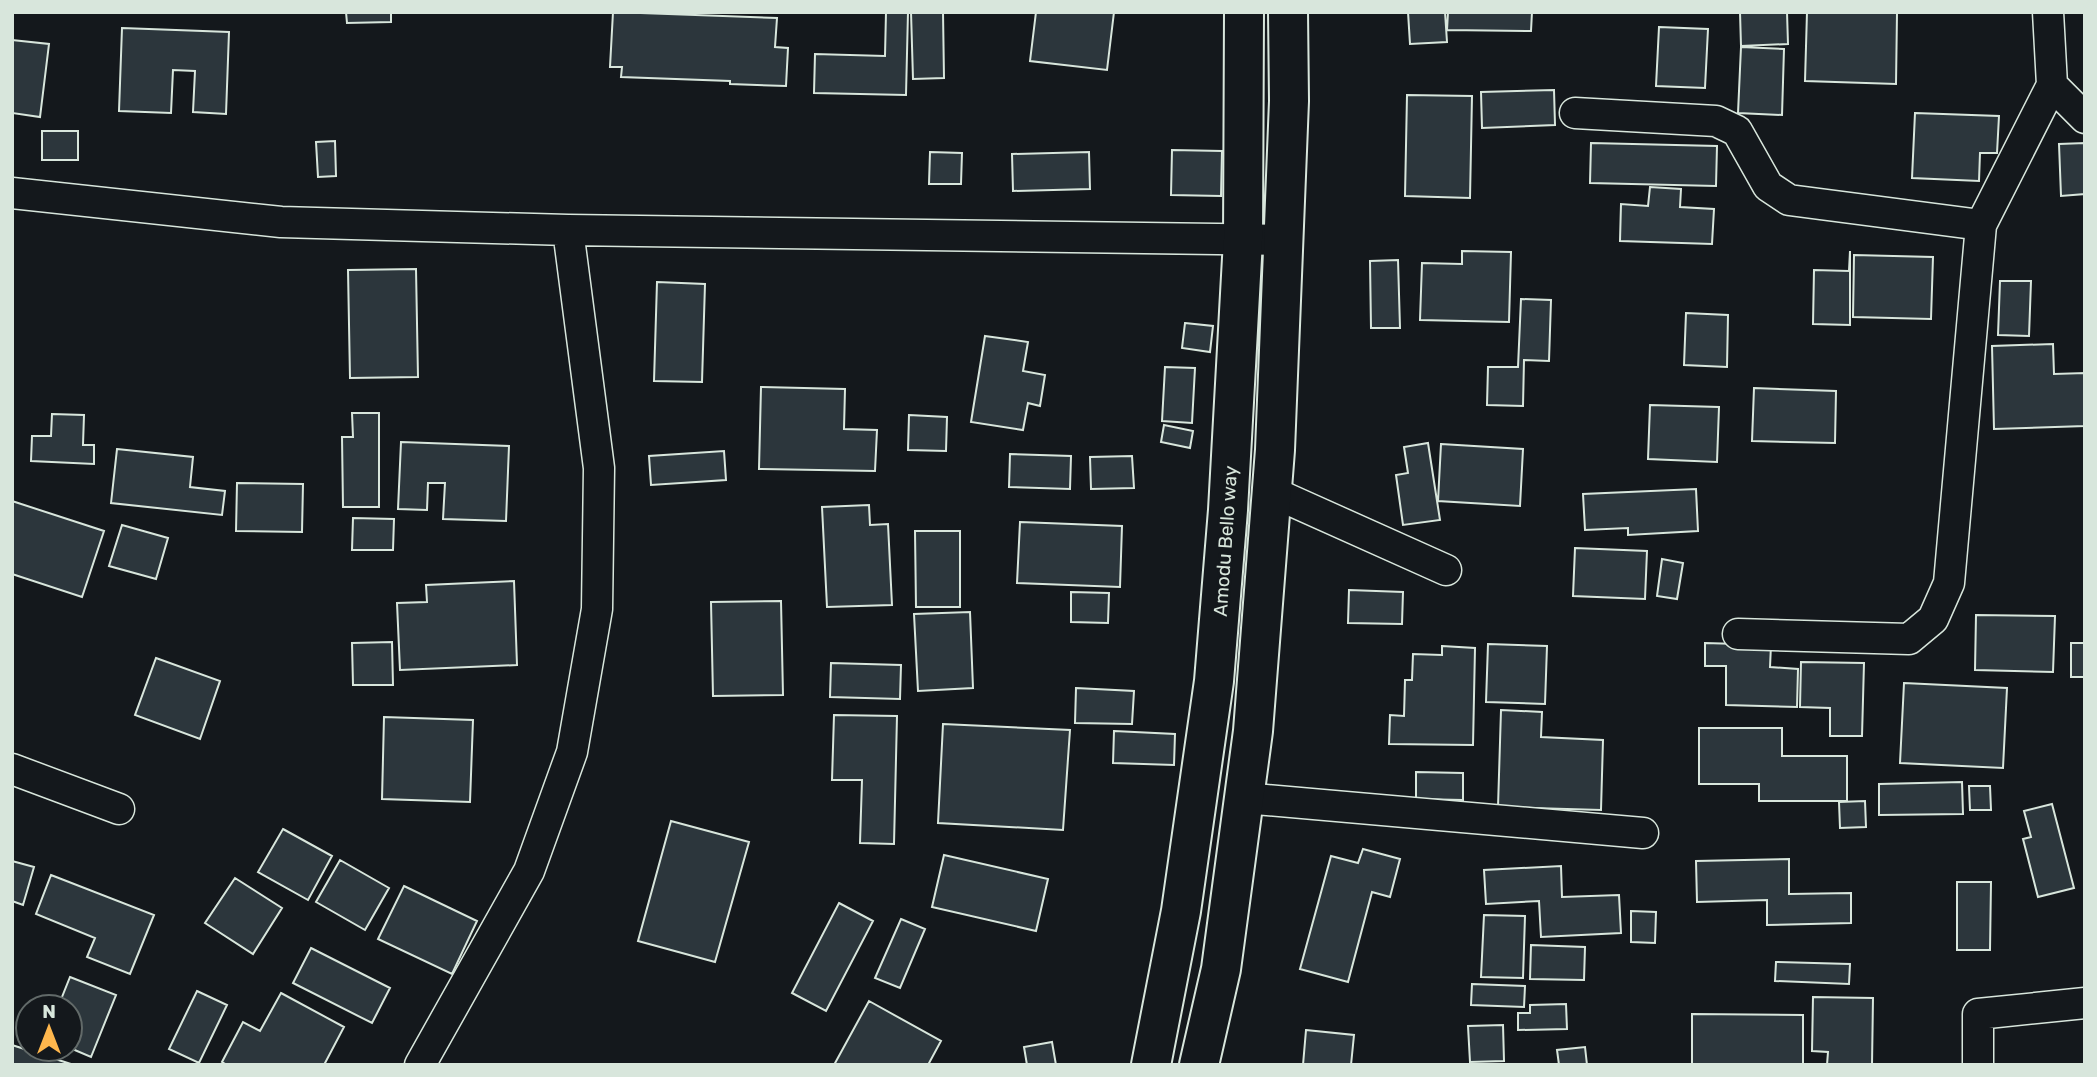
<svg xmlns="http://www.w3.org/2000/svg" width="2097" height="1077" viewBox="0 0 2097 1077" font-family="Rubik,sans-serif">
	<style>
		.building { fill: #2c363c; stroke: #d8e6dc; stroke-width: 2 }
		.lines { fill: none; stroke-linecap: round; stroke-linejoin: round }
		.street-casing { stroke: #d8e6dc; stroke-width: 33 }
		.primary-casing { stroke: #d8e6dc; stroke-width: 42 }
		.street { stroke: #14181c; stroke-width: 30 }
		.primary { stroke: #14181c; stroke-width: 38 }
		.labels { text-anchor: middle; stroke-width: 5; stroke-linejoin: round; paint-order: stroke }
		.street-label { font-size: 19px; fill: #d8e6dc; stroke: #14181c }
	</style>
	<rect width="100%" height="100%" fill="#14181c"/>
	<path class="building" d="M346 12H391V22L347 23Z
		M613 12 777 18 775 47 788 48 786 86 730 84V81L621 77 622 67H610Z
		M886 12H908L906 95 814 93 815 54 885 56Z
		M911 12H943L944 78 913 79Z
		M1036 12H1114L1107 70 1030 61Z
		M1408 12H1445L1447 42 1410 44Z
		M1448 12H1532L1531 31 1447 30Z
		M1740 12H1787L1788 44 1741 46Z
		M1807 12 1897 13 1896 84 1805 81Z
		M1659 27 1708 29 1705 88 1656 86Z
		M122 28 229 32 226 114 193 112 195 71 173 70 171 113 119 111Z
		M12 40 49 44 40 117 12 113Z
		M1741 47 1784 49 1782 115 1738 113Z
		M1554 90 1555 125 1482 128 1481 92Z
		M1407 95 1472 96 1470 198 1405 196Z
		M1915 113 1999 116 1997 153H1980L1979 181 1912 178Z
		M42 131H78V160H42Z
		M335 141 336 176 318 177 316 142Z
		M1591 143 1717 146 1716 186 1590 183Z
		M2085 143V194L2061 196 2059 144Z
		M1172 150 1222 151 1221 196 1171 195Z
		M930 152 962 153 961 184H929Z
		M1089 152 1090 189 1013 191 1012 154Z
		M1650 187 1681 189 1680 207 1714 209 1712 244 1620 241 1621 204 1648 206Z
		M1462 251 1511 252 1509 322 1420 320 1422 263 1462 264Z
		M1850 251V325L1813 324 1814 270 1849 271Z
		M1854 255 1933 257 1931 319 1853 317Z
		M1398 260 1400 328H1371L1370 261Z
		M416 269 418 377 350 378 348 270Z
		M2000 281H2031L2029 336 1998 335Z
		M657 282 705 284 702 382 654 381Z
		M1521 299 1551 300 1549 361 1524 360 1523 406 1487 405 1488 367H1518Z
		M1686 313 1728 315 1727 367 1684 365Z
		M1185 323 1213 326 1210 352 1182 348Z
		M985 336 1028 342 1023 371 1045 375 1040 406 1028 403 1023 430 971 422Z
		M2053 344 2054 374 2085 373V426L1994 429 1992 346Z
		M1165 367 1195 368 1192 423 1162 421Z
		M761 387 845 389 844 429 877 430 875 471 759 469Z
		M1754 388 1836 391 1835 443 1752 441Z
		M1650 405 1719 407 1717 462 1648 459Z
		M352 413H379V507H343L342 437H353Z
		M52 414 84 415 83 445H94V464L31 461 32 436H51Z
		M909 415 947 417 946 451 908 450Z
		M1164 425 1193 431 1190 448 1161 442Z
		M401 442 509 446 506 521 443 519 445 483H428L427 510 398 509Z
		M1428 443 1440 520 1403 525 1396 475 1408 473 1404 447Z
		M1441 444 1523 449 1520 506 1438 501Z
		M117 449 193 457 190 487 225 491 222 515 111 503Z
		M724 451 726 480 651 485 649 456Z
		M1010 454 1071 456 1070 489 1009 487Z
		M1132 456 1134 488 1091 489 1090 457Z
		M237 483 303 484 302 532 236 531Z
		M1696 489 1698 531 1628 535V528L1585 530 1583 494Z
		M12 501 104 531 82 597 12 574Z
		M869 505 870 525 888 524 892 605 827 607 822 507Z
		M353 518 394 519 393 550H352Z
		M1020 522 1122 526 1120 587 1017 583Z
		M122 525 168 538 156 579 109 566Z
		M915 531H960V607H916Z
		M1575 548 1647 551 1645 599 1573 596Z
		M1662 559 1683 563 1677 599 1657 596Z
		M514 581 517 665 400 670 397 603 427 602 426 585Z
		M1349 590 1403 592 1402 624 1348 623Z
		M1071 592 1109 593 1108 623 1071 622Z
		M781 601 783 695 713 696 711 602Z
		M970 612 973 688 918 691 914 614Z
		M1976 615 2055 616 2053 672 1975 670Z
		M392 642 393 685H353L352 643Z
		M1705 643 1771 645 1770 667 1798 669 1797 707 1726 705V666H1705Z
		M2071 643H2085V677H2071Z
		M1488 644 1547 646 1545 704 1486 702Z
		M1442 646 1475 648 1473 745 1389 744 1390 715 1404 716 1405 680H1412L1413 654 1442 655Z
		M156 658 220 681 200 739 135 715Z
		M1801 662 1864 663 1862 736H1830V708L1800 707Z
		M831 663 901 665 900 699 830 697Z
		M1904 683 2007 688 2003 768 1900 763Z
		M1076 688 1134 691 1132 724 1075 723Z
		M1501 710 1542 712 1541 737 1603 740 1601 810 1498 807Z
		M834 715 897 716 894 844 860 843 862 780H832Z
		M384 717 473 720 470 802 382 799Z
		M943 724 1070 730 1063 830 938 823Z
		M1699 728H1782V756H1847V801H1759V784H1699Z
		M1114 731 1175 734 1174 765 1113 763Z
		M1416 772 1463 773V800L1416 799Z
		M1962 782 1963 814 1879 815V784Z
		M1969 786H1990L1991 810H1970Z
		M1865 801 1866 827 1840 828 1839 802Z
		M2052 804 2074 888 2038 897 2023 839 2031 837 2024 811Z
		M671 821 749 842 715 962 638 941Z
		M283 829 332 856 308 900 258 872Z
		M1363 849 1400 859 1390 897 1372 892 1348 982 1300 969 1331 856 1358 863Z
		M944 855 1048 879 1036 931 932 907Z
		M1789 859V894L1851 893V923L1767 925V900L1697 902 1696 861Z
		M340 860 389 888 365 930 316 902Z
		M12 861 34 867 23 905 12 901Z
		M1561 866 1562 897 1619 895 1621 933 1541 937 1539 901 1486 904 1484 870Z
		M51 875 154 915 130 974 87 957 95 938 36 914Z
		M235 878 282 908 253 954 205 923Z
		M1957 882H1991L1990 950H1957Z
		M404 886 477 921 452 974 378 939Z
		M839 903 873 921 826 1011 792 993Z
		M1631 911 1656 912 1655 943 1631 942Z
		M1484 915 1525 916 1523 978 1481 977Z
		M901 919 925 929 900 988 875 978Z
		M1531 945 1585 947 1584 980 1530 979Z
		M311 948 390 988 372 1023 293 983Z
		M1776 962 1850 964 1849 984 1775 981Z
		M70 977 116 995 91 1057 70 1048V1007H58Z
		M1472 984 1525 986 1524 1007 1471 1005Z
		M197 991 227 1005 199 1063 169 1049Z
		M281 993 344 1027 324 1065H227L222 1062 243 1022 260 1031Z
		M1813 997 1873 998 1872 1065H1827L1828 1052 1812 1051Z
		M869 1001 941 1041 928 1065H834Z
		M1566 1004 1567 1029 1518 1030V1013H1530V1005Z
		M1692 1014 1803 1015V1065H1692Z
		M1503 1025 1504 1061 1470 1062 1468 1026Z
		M1306 1030 1354 1035 1351 1065H1303Z
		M1052 1042 1056 1065H1027L1024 1047Z
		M12 1045 74 1065H12Z
		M1585 1047 1587 1065H1559L1557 1050Z"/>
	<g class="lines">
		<defs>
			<path id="street" d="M2052 85 2085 118
				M1575 113 1716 121 1737 131 1768 186 1789 200 1981 225
				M12 193 281 222 568 230 1283 240
				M1272 492 1446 570
				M1738 634 1909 639 1933 619 1949 583 1981 225 2052 85 2048 12
				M12 769 119 809
				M1244 798 1643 833
				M420 1065 529 871 572 752 597 609 599 468 568 230
				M1978 1065V1014L2085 1003"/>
			<path id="primary" d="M1151 1065 1181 911 1214 681 1228 510 1243 240 1244 12
				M1199 1065 1221 969 1253 731 1275 450 1289 101 1288 12"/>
		</defs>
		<use href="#street" class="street-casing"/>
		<use href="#primary" class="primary-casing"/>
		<use href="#street" class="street"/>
		<use href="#primary" class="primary"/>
	</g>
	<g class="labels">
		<g class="street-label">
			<text transform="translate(1225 541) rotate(-86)" y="7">Amodu Bello way</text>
		</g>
	</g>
	<rect width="2097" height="1077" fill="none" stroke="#d8e6dc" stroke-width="28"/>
	<g transform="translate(49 1028)"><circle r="33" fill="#14181c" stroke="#626a69" stroke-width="2"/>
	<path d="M0-5L12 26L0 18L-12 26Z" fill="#ffb74d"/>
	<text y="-10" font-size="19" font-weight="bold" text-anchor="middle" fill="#d8e6dc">N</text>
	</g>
</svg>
